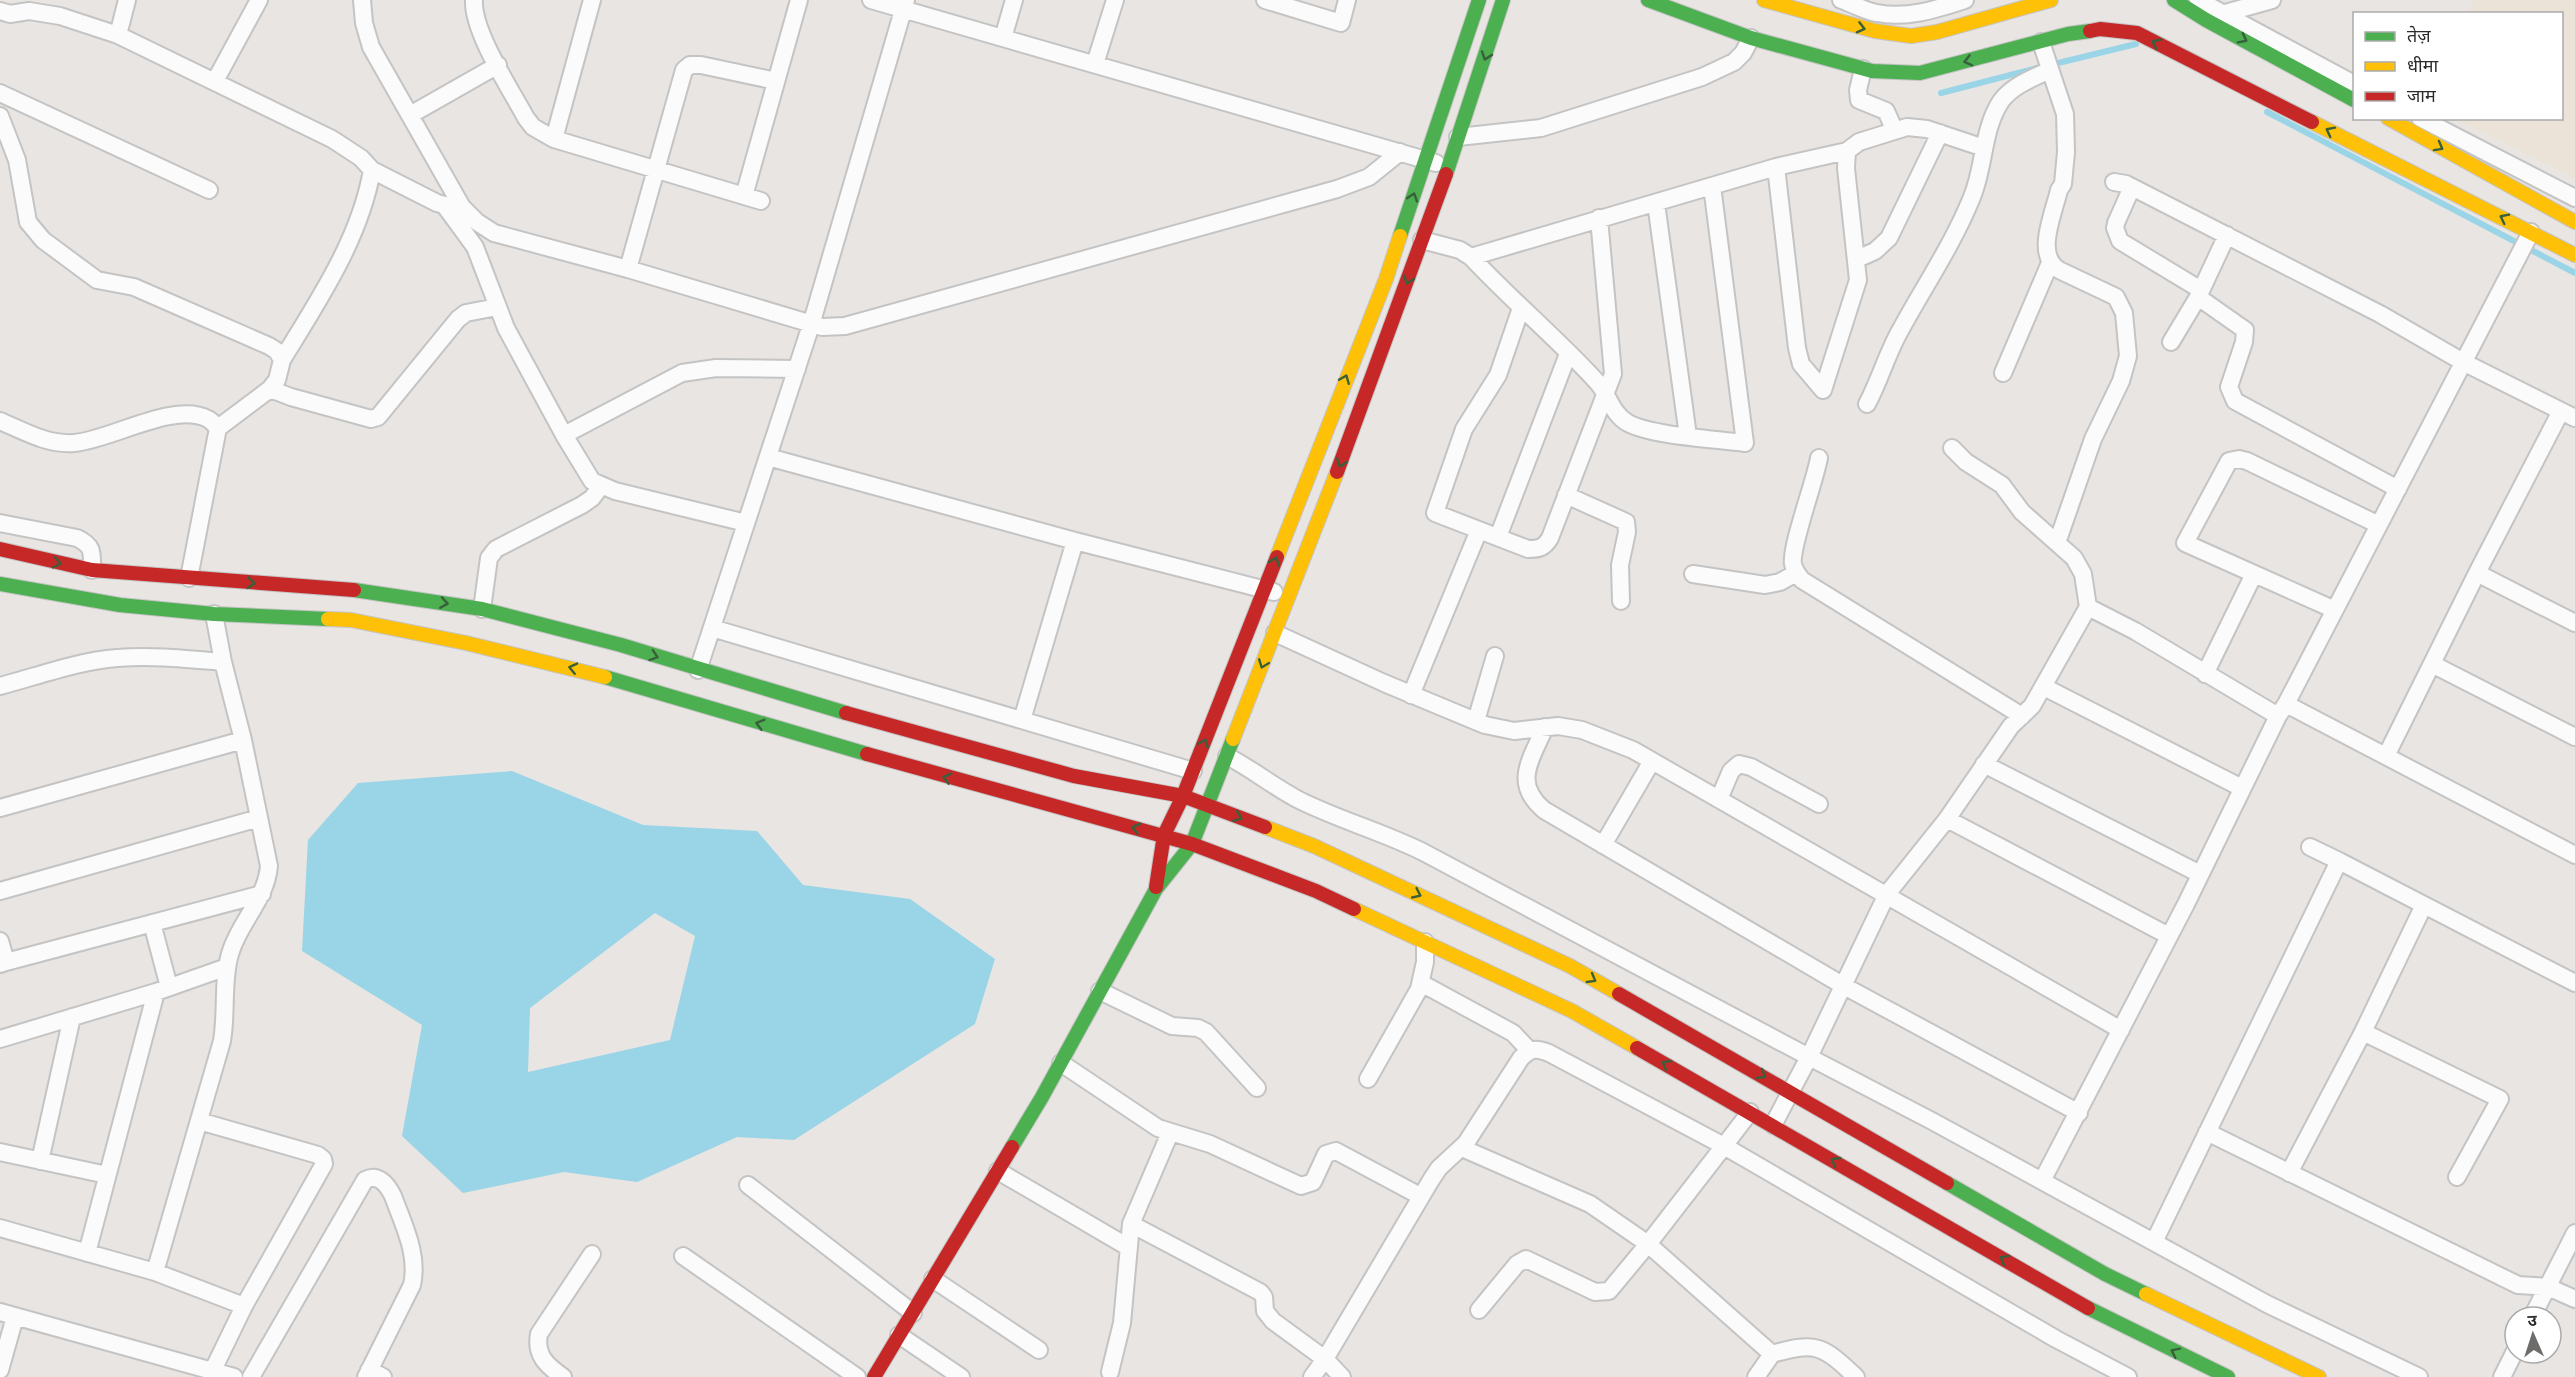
<svg xmlns="http://www.w3.org/2000/svg" width="2575" height="1377" viewBox="0 0 2575 1377" font-family="Manrope,'Noto Sans Devanagari',sans-serif">
	<style>
		.education { fill: #ebe3d7 }
		.water { fill: #99d4e7; fill-rule: evenodd }
		.lines { fill: none; stroke-linecap: round; stroke-linejoin: round }
		.stream { stroke: #99d4e7; stroke-width: 6 }
		.street-casing { stroke: #c4c4c4; stroke-width: 20 }
		.fast-casing { stroke: #c4c4c4; stroke-width: 16 }
		.slow-casing { stroke: #c4c4c4; stroke-width: 16 }
		.jam-casing { stroke: #c4c4c4; stroke-width: 16 }
		.street { stroke: #fcfbfb; stroke-width: 16 }
		.fast { stroke: #4caf50; stroke-width: 14 }
		.slow { stroke: #ffc107; stroke-width: 14 }
		.jam { stroke: #c62828; stroke-width: 14 }
		.oneway { stroke: #38603a }
	</style>
	<rect width="100%" height="100%" fill="#e8e5e2"/>
	<path class="education" d="M2474 0H2575V179L2455 119 2562 118V14L2467 13Z"/>
	<path class="water" d="M512 771 643 825 757 831 803 885 910 899 995 959 975 1024 794 1140 737 1137 637 1182 564 1172 463 1193 402 1136 422 1025 302 951 308 840 358 783ZM655 913 695 936 670 1040 528 1072 530 1008Z"/>
	<g class="lines">
		<path class="stream" d="M2050 65 2136 44
			M1941 93 2037 68
			M2267 112 2575 273"/>
		<defs>
			<path id="street" d="M127 0 118 35 332 139 361 158 372 170C360 239 318 301 282 360
				M362 0 364 23 371 47 462 207 477 222 494 233 628 269 822 327 845 326 1337 189 1369 177 1400 152
				M474 0C472 31 511 90 526 118L533 127 554 139
				M592 0 554 139 761 201
				M871 0 1436 163
				M1265 0 1341 23 1347 0
				M1841 0C1853 4 1865 11 1877 13 1907 19 1937 9 1965 0
				M2198 0 2354 84
				M0 11 10 14 29 11 60 16 118 35
				M2218 15 2272 0
				M1003 38 1014 0
				M2041 42 2065 114 2066 152 2063 184 2059 190C2054 213 2034 255 2059 270L2116 297 2124 313 2128 356 2121 381 2093 439 2057 543
				M1095 64 1115 0
				M1863 69 1858 90 1859 100 1886 111 1895 131
				M215 81 259 0
				M0 93 209 190
				M410 115 498 65
				M0 116 17 160 28 222 43 240 97 280 134 287 269 346 277 351 282 360 277 380 270 389 218 428C216 426 212 421 208 419 174 401 111 440 74 443 47 445 24 431 0 421
				M2420 118 2575 198
				M1458 137 1541 128 1702 77 1734 62 1743 53 1751 38
				M1776 167 1797 348 1801 364 1823 390
				M372 170 437 203 456 208
				M2114 182 2126 184 2380 314 2463 362 2575 418
				M2132 187 2116 223 2115 228 2120 241 2201 290
				M744 196 799 0
				M1656 203 1688 436
				M445 206 475 247 506 328 564 435 592 481 615 491 746 523
				M2531 232 2286 704 2575 855
				M1422 240 1460 250 1471 257C1512 301 1558 339 1598 383 1609 396 1612 414 1628 423 1652 436 1716 439 1745 443L1712 186
				M1471 257 1776 167 1847 151
				M1857 259 1875 251 1889 238 1940 133
				M628 269 684 70 690 65H701L776 81
				M2198 297 2245 330 2244 342 2229 387 2235 401 2398 489
				M1521 308 1498 375 1464 429 1435 513 1528 549C1539 549 1544 548 1550 538L1613 374 1599 218
				M2171 342 2198 297 2227 235
				M2003 373 2050 263
				M270 389 291 397 371 419 378 417 458 319 466 313 497 307
				M1823 390 1858 280 1846 168 1847 151 1859 142 1907 127 1927 129 1984 148
				M1867 404C1880 380 1887 353 1901 329 1925 285 1953 244 1972 197 1985 166 1982 130 2001 101 2013 85 2033 78 2050 70
				M564 435 682 373 716 368 797 369
				M1952 448 1966 462 2002 485 2022 512 2074 558 2083 574 2088 607
				M768 457 1075 541 1274 592
				M1819 458C1815 481 1790 548 1793 564 1794 570 1798 575 1802 580L2022 716
				M1566 495 1626 522 1627 532 1620 565 1621 601
				M0 523 77 538C94 546 92 553 92 570
				M1498 537 1568 354
				M2477 573 2575 623
				M1693 574 1765 585 1780 582 1796 573
				M189 578 218 428
				M482 609 489 558 496 549 582 505 592 498 601 486
				M2335 610 2185 543 2229 461 2239 459 2247 461 2379 525
				M214 614 223 662
				M712 628 1193 771
				M1275 633 1384 683 1485 725 1514 731 1558 726 1582 730 1633 750 2121 1030
				M2432 664 2575 737
				M698 670 811 325 906 0
				M2205 674 2254 574
				M0 686C38 676 78 661 117 658 153 655 188 659 223 662L243 740 269 866C266 900 239 922 230 954 222 981 227 1012 222 1041L155 1272
				M2044 687 2242 788
				M1411 695 1479 530
				M1022 720 1075 541
				M1476 721 1495 656
				M1545 727C1531 760 1512 783 1544 810L1844 986 2079 1113
				M1227 756C1252 769 1274 787 1299 800 1339 820 1383 832 1423 852L1809 1057 1887 894 1947 819 2011 726 2032 706 2088 607 2135 631 2278 716 2286 704
				M2386 756 2477 573 2561 411
				M1984 764 2200 874
				M1719 799 1731 771 1739 764 1751 767 1819 804
				M0 808 243 740
				M1947 819 2169 936
				M1603 845 1652 761
				M2339 861 2575 983
				M0 891 259 818
				M152 923 169 987
				M0 941 6 962 0 964
				M6 962 262 894
				M1421 983 1513 1033 1529 1050
				M1100 991 1172 1026 1198 1028 1206 1032 1257 1088
				M2363 1032 2500 1099 2457 1177
				M0 1039 156 992 227 967
				M1061 1063 1158 1128 1210 1144 1301 1186 1313 1182 1326 1154 1336 1151 1420 1196
				M1368 1079 1419 989 1425 962V942
				M199 1121 318 1155 323 1159 324 1164 244 1306 212 1372
				M1773 1125 1809 1057 1932 1121 2267 1304 2419 1377
				M2207 1132 2518 1285 2548 1287 2575 1299
				M1462 1148 1590 1204 1648 1244 1609 1291 1595 1292 1526 1259 1517 1264 1479 1310
				M0 1152 107 1175
				M40 1161 72 1017
				M998 1171 1128 1247
				M2289 1173 2363 1032 2424 905
				M2042 1181 2186 904 2278 716
				M748 1185 913 1313
				M1131 1224 1260 1292 1264 1297 1265 1311 1273 1321 1325 1359 1342 1377
				M0 1228 155 1272 244 1306
				M2154 1242 2339 861 2310 847
				M87 1253 156 992
				M683 1256 857 1377
				M933 1279 1039 1350
				M0 1312 234 1377
				M2532 1317 2575 1233
				M899 1335 961 1377
				M1772 1354C1817 1341 1823 1346 1856 1377
				M0 1370 15 1317
				M369 1370 383 1377
				M1110 1372 1122 1323 1131 1224 1170 1133
				M251 1377 365 1180C378 1173 387 1184 393 1196 403 1224 419 1254 412 1285L366 1377
				M563 1377C546 1365 535 1355 539 1334L592 1254
				M1312 1377 1325 1359 1431 1180 1439 1168 1466 1143 1521 1058C1531 1048 1537 1048 1549 1053L1724 1146 1750 1112
				M1756 1377 1772 1354 1648 1244 1724 1146 2056 1339 2128 1377
				M2502 1377 2515 1351"/>
			<path id="fast" d="M1648 0 1751 38 1872 71 1920 73 2068 34 2090 31
				M2174 0 2206 20 2354 100
				M1446 174 1503 0
				M1400 236 1479 0
				M0 584 120 605 214 614 328 619
				M354 590 482 609 621 645 846 713
				M605 677 867 754
				M1012 1147 1042 1097 1156 889 1192 844 1233 739
				M1947 1183 2105 1274 2146 1294
				M2088 1308 2228 1377"/>
			<path id="slow" d="M1764 0 1875 31 1911 36 1937 32 2051 0
				M2388 118 2575 222
				M2312 122 2575 255
				M1277 557 1386 279 1400 236
				M328 619 351 620 466 643 605 677
				M1233 739 1337 472
				M1265 827 1314 846 1570 966 1619 994
				M1354 909 1572 1011 1637 1048
				M2146 1294 2319 1377"/>
			<path id="jam" d="M2090 31 2100 29 2137 33 2312 122
				M1337 472 1446 174
				M0 549 92 570 354 590
				M846 713 1074 776 1183 796 1265 827
				M867 754 1192 844 1316 891 1354 909
				M1156 887 1164 835 1183 796 1277 557
				M1619 994 1947 1183
				M1637 1048 2088 1308
				M874 1377 1012 1147"/>
		</defs>
		<use href="#street" class="street-casing"/>
		<use href="#fast" class="fast-casing"/>
		<use href="#slow" class="slow-casing"/>
		<use href="#jam" class="jam-casing"/>
		<use href="#street" class="street"/>
		<use href="#fast" class="fast"/>
		<use href="#slow" class="slow"/>
		<use href="#jam" class="jam"/>
	</g>
	<defs><path id="oneway-chevron" d="M-2-3.5L2.5 0L-2 3.5" fill="none" stroke-width="1.6" stroke-linecap="round" stroke-linejoin="round" transform="scale(1.5)"/></defs>
	<g class="oneway">
		<use href="#oneway-chevron" transform="translate(1861 28) rotate(14)"/>
		<use href="#oneway-chevron" transform="translate(2243 39) rotate(27)"/>
		<use href="#oneway-chevron" transform="translate(2156 43) rotate(-153)"/>
		<use href="#oneway-chevron" transform="translate(1486 56) rotate(109)"/>
		<use href="#oneway-chevron" transform="translate(1968 61) rotate(166)"/>
		<use href="#oneway-chevron" transform="translate(2330 131) rotate(-153)"/>
		<use href="#oneway-chevron" transform="translate(2439 147) rotate(29)"/>
		<use href="#oneway-chevron" transform="translate(1413 197) rotate(-72)"/>
		<use href="#oneway-chevron" transform="translate(2504 218) rotate(-153)"/>
		<use href="#oneway-chevron" transform="translate(1408 280) rotate(110)"/>
		<use href="#oneway-chevron" transform="translate(1345 379) rotate(-68)"/>
		<use href="#oneway-chevron" transform="translate(1341 463) rotate(111)"/>
		<use href="#oneway-chevron" transform="translate(1275 561) rotate(-69)"/>
		<use href="#oneway-chevron" transform="translate(57 563) rotate(12)"/>
		<use href="#oneway-chevron" transform="translate(251 583) rotate(5)"/>
		<use href="#oneway-chevron" transform="translate(444 603) rotate(9)"/>
		<use href="#oneway-chevron" transform="translate(654 656) rotate(18)"/>
		<use href="#oneway-chevron" transform="translate(1263 664) rotate(111)"/>
		<use href="#oneway-chevron" transform="translate(573 668) rotate(-167)"/>
		<use href="#oneway-chevron" transform="translate(760 724) rotate(-164)"/>
		<use href="#oneway-chevron" transform="translate(1204 743) rotate(-69)"/>
		<use href="#oneway-chevron" transform="translate(947 778) rotate(-165)"/>
		<use href="#oneway-chevron" transform="translate(1238 817) rotate(21)"/>
		<use href="#oneway-chevron" transform="translate(1136 828) rotate(-165)"/>
		<use href="#oneway-chevron" transform="translate(1417 894) rotate(25)"/>
		<use href="#oneway-chevron" transform="translate(1592 979) rotate(30)"/>
		<use href="#oneway-chevron" transform="translate(1666 1064) rotate(-150)"/>
		<use href="#oneway-chevron" transform="translate(1762 1075) rotate(30)"/>
		<use href="#oneway-chevron" transform="translate(1835 1161) rotate(-150)"/>
		<use href="#oneway-chevron" transform="translate(2004 1259) rotate(-150)"/>
		<use href="#oneway-chevron" transform="translate(2175 1352) rotate(-154)"/>
	</g>
	<rect x="2353" y="12" width="210" height="108" fill="#ffffff" stroke="#aaaaaa" stroke-width="1.5"/>
	<rect x="2365" y="32" width="30" height="9" fill="#4caf50" stroke="#aaaaaa" stroke-width="1.5"/>
	<text x="2407" y="42" font-size="18" fill="#2b2b2b">तेज़</text>
	<rect x="2365" y="62" width="30" height="9" fill="#ffc107" stroke="#aaaaaa" stroke-width="1.5"/>
	<text x="2407" y="72" font-size="18" fill="#2b2b2b">धीमा</text>
	<rect x="2365" y="92" width="30" height="9" fill="#c62828" stroke="#aaaaaa" stroke-width="1.5"/>
	<text x="2407" y="102" font-size="18" fill="#2b2b2b">जाम</text>
	<g transform="translate(2533 1335) rotate(357)"><circle r="28" fill="#ffffff" stroke="#aaaaaa" stroke-width="1.5"/>
	<path d="M0-4.5L10 22L0 15L-10 22Z" fill="#6d6c6b"/>
	<text y="-9" font-size="16" font-weight="bold" text-anchor="middle" fill="#2b2b2b">उ</text>
	</g>
</svg>
